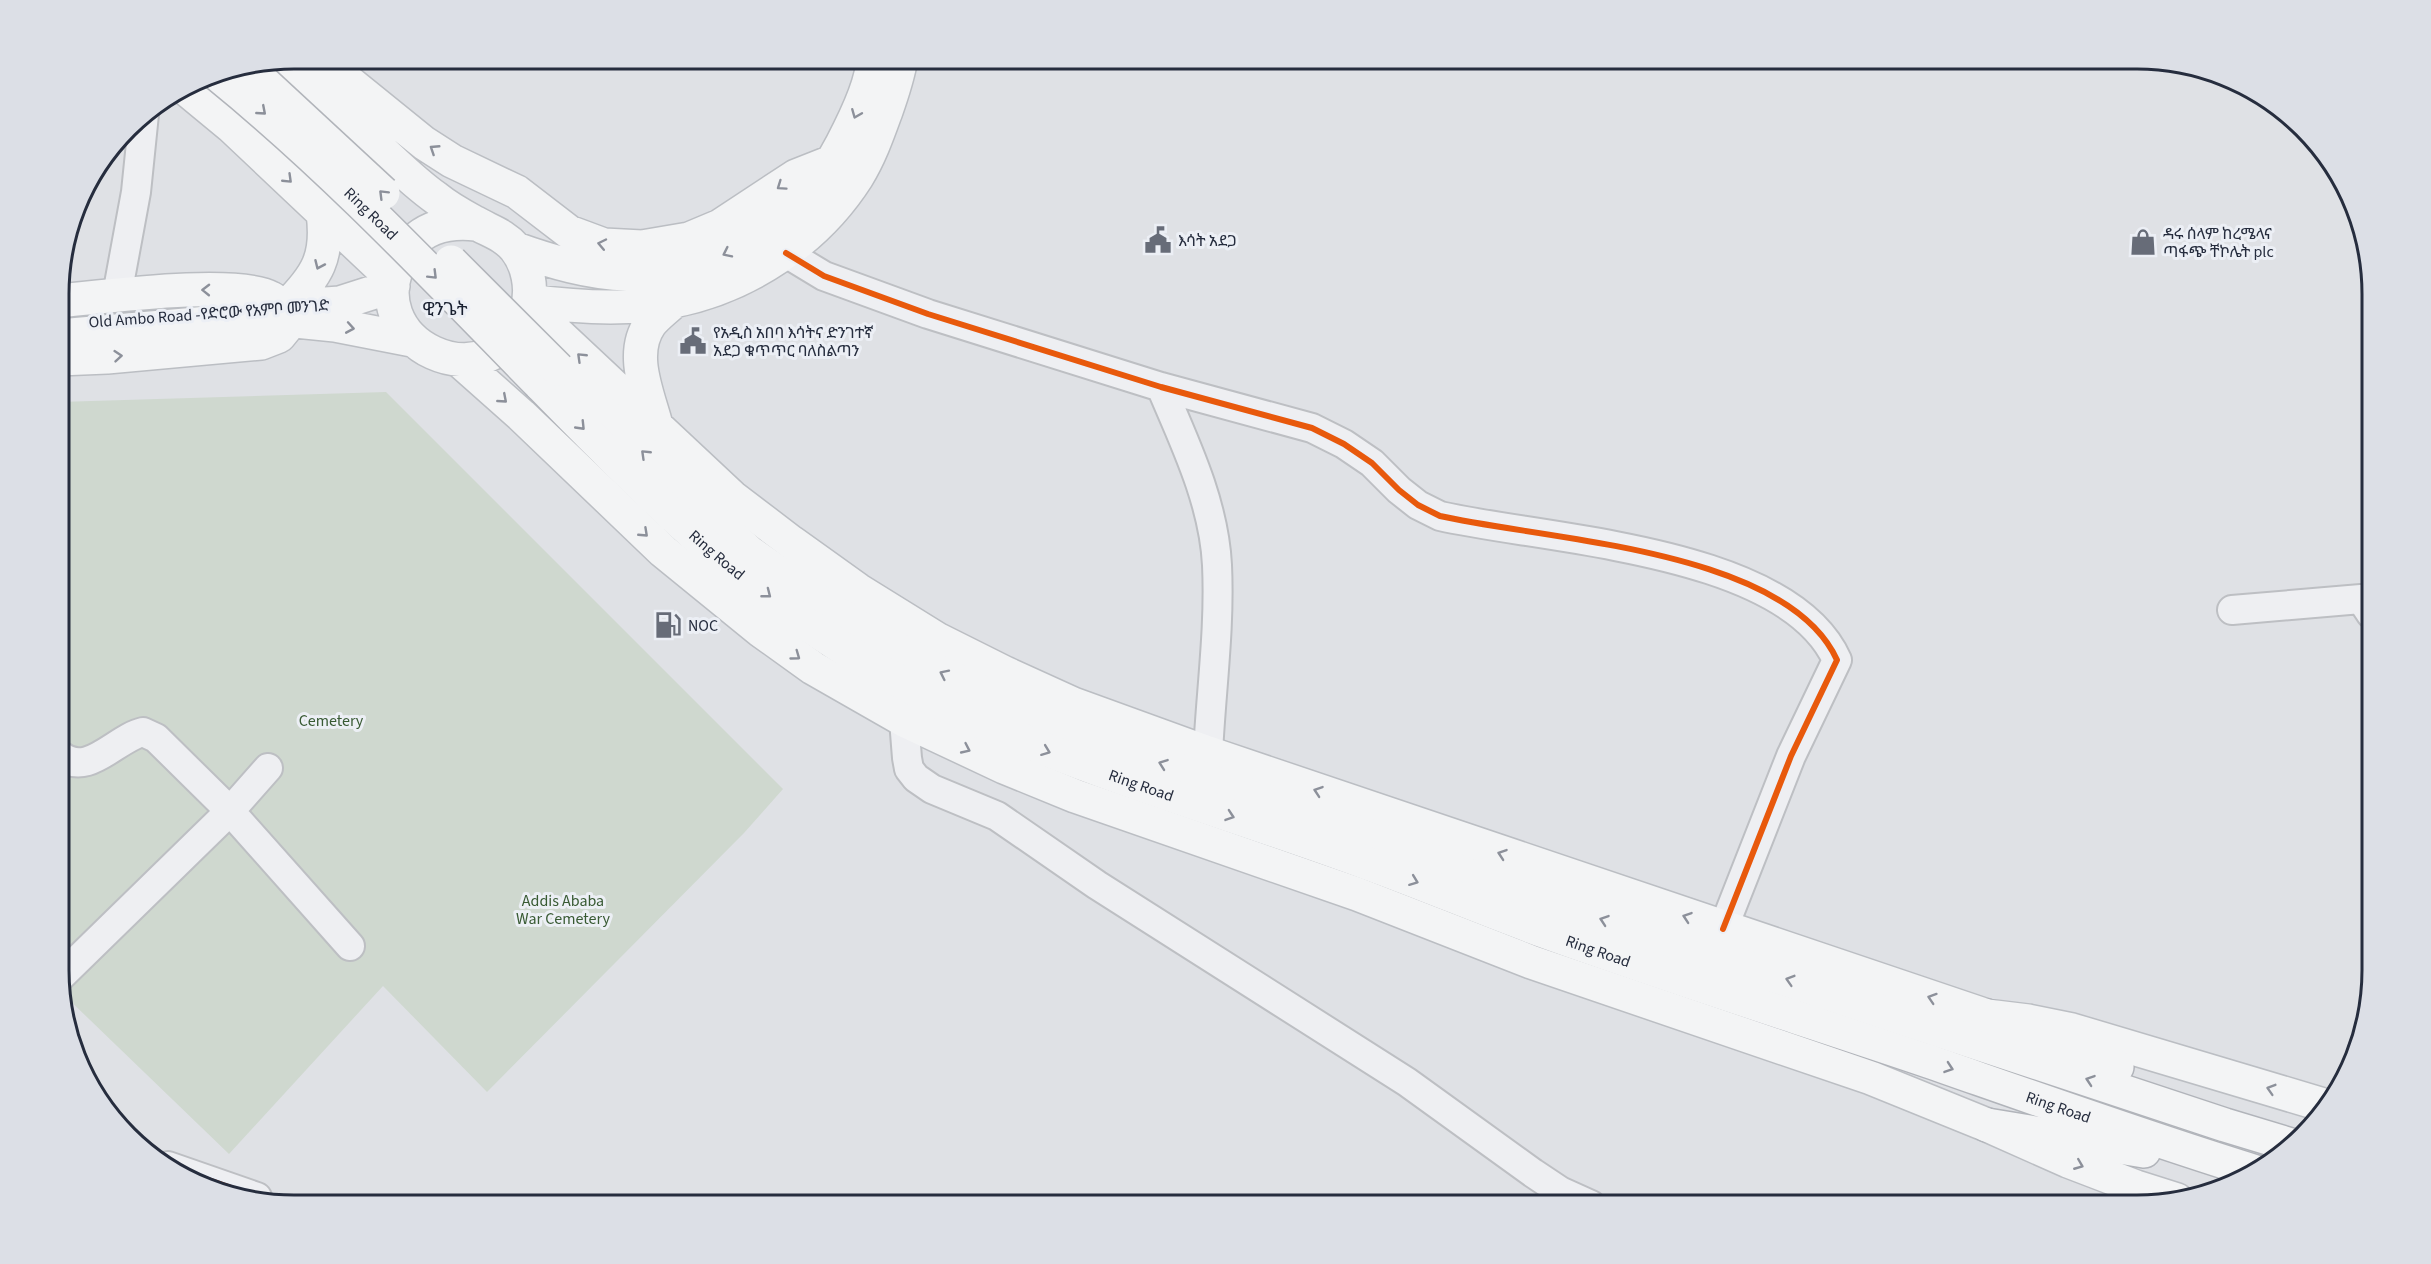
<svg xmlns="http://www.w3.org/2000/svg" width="2431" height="1264" viewBox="0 0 2431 1264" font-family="'Source Sans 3','Noto Sans Ethiopic',sans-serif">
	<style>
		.green { fill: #cfd8cf }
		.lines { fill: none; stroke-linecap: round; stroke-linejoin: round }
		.minor-casing { stroke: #bdbfc3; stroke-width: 32 }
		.major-casing { stroke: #bbbec3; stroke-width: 36 }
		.highway-casing { stroke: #b1b4ba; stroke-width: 36 }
		.minor { stroke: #eeeff2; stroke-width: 28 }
		.major { stroke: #f3f4f5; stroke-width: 33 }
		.highway { stroke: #f3f4f5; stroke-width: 33 }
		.highway-bridge-casing { stroke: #b1b4ba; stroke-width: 36; stroke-linecap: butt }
		.highway-bridge { stroke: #f3f4f5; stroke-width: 33 }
		.cycleway-casing { stroke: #eceff5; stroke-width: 10 }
		.cycleway { stroke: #e8590c; stroke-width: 6 }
		.oneway { stroke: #8c909a }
		.labels { text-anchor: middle; stroke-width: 6; stroke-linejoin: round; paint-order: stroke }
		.street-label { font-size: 16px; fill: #262d3e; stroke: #eceff5 }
		.poi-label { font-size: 16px; fill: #262d3e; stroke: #eceff5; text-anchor: start }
		.park-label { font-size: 16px; fill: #385a33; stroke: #eceff5 }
		.neighbourhood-label { font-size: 18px; fill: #181f2f; stroke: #eceff5 }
		.rim { fill: none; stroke: #262d3e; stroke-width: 3 }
	</style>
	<rect width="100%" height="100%" fill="#dfe1e5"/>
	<path class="green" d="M386 392 783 789 744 833 487 1092 383 986 229 1154 61 992 59 402Z"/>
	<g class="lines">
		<defs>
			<path id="minor" d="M786 253 824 276 928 314 1161 387 1312 428 1344 444 1372 463 1399 490 1418 505 1440 516C1545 540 1787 549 1837 660L1791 756 1723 929
				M117 295 136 192 144 114
				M1161 387C1185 443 1214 503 1217 565 1220 628 1211 691 1208 753
				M2232 610 2361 599 2371 614
				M904 720 907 758 909 769 916 778 932 789 997 816 1097 885 1407 1082 1533 1173 1560 1191 1591 1205
				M60 755C87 779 116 738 143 732L156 738 230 811 268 768
				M61 976 230 811 350 946
				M168 1166 257 1197"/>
			<path id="major" d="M319 58 424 143 452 161 517 192 569 232 604 245 642 247 689 239 720 226 796 176 834 161
				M285 60C314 87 343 114 371 141 392 160 412 181 436 198 447 207 461 215 474 222 489 231 503 234 515 248 528 264 533 289 527 308 497 411 348 343 405 252 421 227 449 221 476 224
				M185 88 231 126 393 279
				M516 249C552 262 589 273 627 274 716 278 802 221 842 144 853 123 873 82 873 58
				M59 301C102 297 238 279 271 298 275 300 278 304 282 307
				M529 301C575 307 628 311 674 301 748 286 816 241 857 177 870 156 878 133 886 111 892 94 898 76 901 58
				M287 306C317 276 329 257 323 213
				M297 306 340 303 393 286
				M528 306 732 497 791 542 858 590 937 639 1005 673 1073 704 1208 753 1987 1016 2028 1021 2072 1030 2327 1106
				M59 336 266 318 335 325 412 340
				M59 359 107 357 261 343 279 336 292 320
				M459 360 521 415 663 551 760 630 813 668 904 720 1004 767 1075 796 1357 894 1531 962 1871 1078 1987 1125 2068 1161 2136 1187 2177 1200
				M656 425C648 394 629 354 650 324 656 316 666 309 674 301"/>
			<g id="highway">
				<path d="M558 369 706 513 749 552 835 612 884 642 934 669 1013 707 1187 773 1367 835 1469 875 2225 1125 2291 1145"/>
				<path id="s1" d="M540 384C627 473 716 564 820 633 989 748 1178 793 1367 863 1427 885 1486 910 1546 932 1673 978 1801 1018 1928 1061 2037 1099 2146 1138 2256 1172"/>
				<path d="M1987 1016 2117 1067"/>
				<path d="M1987 1125 2144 1151"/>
			</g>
		</defs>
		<use href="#minor" class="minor-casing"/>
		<use href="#major" class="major-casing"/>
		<use href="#highway" class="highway-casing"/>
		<use href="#minor" class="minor"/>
		<use href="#major" class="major"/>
		<use href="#highway" class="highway"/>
		<defs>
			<g id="highway-bridge">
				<path d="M248 68 383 193"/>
				<path id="s2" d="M217 74C333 168 436 278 540 384"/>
				<path d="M451 262 558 369"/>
			</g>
		</defs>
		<use href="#highway-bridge" class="highway-bridge-casing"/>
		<use href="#highway-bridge" class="highway-bridge"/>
		<defs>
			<path id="cycleway" d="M786 253 824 276 928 314 1161 387 1312 428 1344 444 1372 463 1399 490 1418 505 1440 516C1545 540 1787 549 1837 660L1791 756 1723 929
				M168 1166 257 1197"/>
		</defs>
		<use href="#cycleway" class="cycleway-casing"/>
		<use href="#cycleway" class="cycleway"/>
	</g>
	<defs><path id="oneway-chevron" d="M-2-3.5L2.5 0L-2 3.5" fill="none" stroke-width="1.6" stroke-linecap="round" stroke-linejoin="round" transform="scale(1.5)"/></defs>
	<g class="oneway">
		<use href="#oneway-chevron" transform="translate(262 111) rotate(41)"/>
		<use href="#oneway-chevron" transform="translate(856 114) rotate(112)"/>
		<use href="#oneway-chevron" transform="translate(434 149) rotate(-147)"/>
		<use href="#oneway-chevron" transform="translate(288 179) rotate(44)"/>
		<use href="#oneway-chevron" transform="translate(781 186) rotate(145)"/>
		<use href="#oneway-chevron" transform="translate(383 194) rotate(-135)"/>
		<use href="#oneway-chevron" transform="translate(602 244) rotate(-168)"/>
		<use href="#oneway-chevron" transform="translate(727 253) rotate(154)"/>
		<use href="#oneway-chevron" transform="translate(319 265) rotate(114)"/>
		<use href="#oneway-chevron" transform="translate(433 275) rotate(45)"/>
		<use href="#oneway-chevron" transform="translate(206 290) rotate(-179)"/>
		<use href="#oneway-chevron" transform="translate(350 328) rotate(10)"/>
		<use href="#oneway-chevron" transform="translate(118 356) rotate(-5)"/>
		<use href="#oneway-chevron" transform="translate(581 357) rotate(-136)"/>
		<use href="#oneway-chevron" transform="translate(503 399) rotate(41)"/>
		<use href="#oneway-chevron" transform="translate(581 426) rotate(46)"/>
		<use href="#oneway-chevron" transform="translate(645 454) rotate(-136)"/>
		<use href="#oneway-chevron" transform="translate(644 533) rotate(43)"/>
		<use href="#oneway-chevron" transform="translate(767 594) rotate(38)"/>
		<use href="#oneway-chevron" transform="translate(796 656) rotate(36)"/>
		<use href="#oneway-chevron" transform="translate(944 674) rotate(-154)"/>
		<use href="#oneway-chevron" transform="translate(966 749) rotate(25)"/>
		<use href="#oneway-chevron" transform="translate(1046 751) rotate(21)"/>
		<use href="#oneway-chevron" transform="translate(1163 764) rotate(-160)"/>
		<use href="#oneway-chevron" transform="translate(1318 791) rotate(-161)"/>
		<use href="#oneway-chevron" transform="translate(1230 816) rotate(19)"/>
		<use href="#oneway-chevron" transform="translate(1502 854) rotate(-161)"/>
		<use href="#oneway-chevron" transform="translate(1414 881) rotate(21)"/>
		<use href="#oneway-chevron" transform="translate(1687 917) rotate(-161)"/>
		<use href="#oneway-chevron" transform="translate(1604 920) rotate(-161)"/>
		<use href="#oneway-chevron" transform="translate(1790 980) rotate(-163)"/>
		<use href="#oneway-chevron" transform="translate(1932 998) rotate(-162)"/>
		<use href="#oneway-chevron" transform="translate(1949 1068) rotate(19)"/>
		<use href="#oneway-chevron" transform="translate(2090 1080) rotate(-161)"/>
		<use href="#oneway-chevron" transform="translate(2271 1089) rotate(-163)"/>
		<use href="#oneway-chevron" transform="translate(2079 1165) rotate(22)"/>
	</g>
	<defs>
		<symbol id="civic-bare" viewBox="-9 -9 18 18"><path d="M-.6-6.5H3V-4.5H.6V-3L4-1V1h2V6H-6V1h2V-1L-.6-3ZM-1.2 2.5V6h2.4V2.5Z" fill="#676c78" stroke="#eceff5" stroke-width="2.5" paint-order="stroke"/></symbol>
		<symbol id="shop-bare" viewBox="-9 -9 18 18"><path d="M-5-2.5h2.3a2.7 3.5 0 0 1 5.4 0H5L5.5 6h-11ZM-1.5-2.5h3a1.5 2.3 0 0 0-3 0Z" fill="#676c78" stroke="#eceff5" stroke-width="2.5" paint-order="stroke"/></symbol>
		<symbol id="fuel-bare" viewBox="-9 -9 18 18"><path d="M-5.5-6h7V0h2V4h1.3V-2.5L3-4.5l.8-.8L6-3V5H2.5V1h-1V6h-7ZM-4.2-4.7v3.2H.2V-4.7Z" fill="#676c78" stroke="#eceff5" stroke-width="2.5" paint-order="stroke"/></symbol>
	</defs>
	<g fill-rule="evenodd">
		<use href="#civic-bare" x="1139" y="221" width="38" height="38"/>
		<use href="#shop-bare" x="2124" y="223" width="38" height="38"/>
		<use href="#civic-bare" x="674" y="322" width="38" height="38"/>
		<use href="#fuel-bare" x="649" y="606" width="38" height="38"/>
	</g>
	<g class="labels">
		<g class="street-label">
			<text dy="6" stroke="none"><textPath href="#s2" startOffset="208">Ring Road</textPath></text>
			<text transform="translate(209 313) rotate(-4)" y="6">Old Ambo Road -የድሮው የአምቦ መንገድ</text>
			<text dy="6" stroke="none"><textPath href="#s1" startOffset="246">Ring Road</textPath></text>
			<text dy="6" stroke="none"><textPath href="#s1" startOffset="732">Ring Road</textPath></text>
			<text dy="6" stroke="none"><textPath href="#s1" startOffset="1218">Ring Road</textPath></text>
			<text dy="6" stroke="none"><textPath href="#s1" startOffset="1704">Ring Road</textPath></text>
		</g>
		<g class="poi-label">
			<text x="2163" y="239">ዳሩ ሰላም ከረሜላና<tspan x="2163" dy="18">ጣፋጭ ቸኮሌት plc</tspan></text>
			<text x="1178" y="246">እሳት አደጋ</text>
			<text x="713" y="338">የአዲስ አበባ እሳትና ድንገተኛ<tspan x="713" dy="18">አደጋ ቁጥጥር ባለስልጣን</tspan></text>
			<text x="688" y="631">NOC</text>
		</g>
		<g class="park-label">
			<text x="331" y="726">Cemetery</text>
			<text x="563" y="906">Addis Ababa<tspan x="563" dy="18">War Cemetery</tspan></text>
		</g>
		<g class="neighbourhood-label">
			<text x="445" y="315">ዊንጌት</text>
		</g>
	</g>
	<path d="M0 0H2431V1264H0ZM294 69H2137A225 225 0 0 1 2362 294V970A225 225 0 0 1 2137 1195H294A225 225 0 0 1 69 970V294A225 225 0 0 1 294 69Z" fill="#dcdfe6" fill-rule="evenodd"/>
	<path class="rim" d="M294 69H2137A225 225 0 0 1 2362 294V970A225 225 0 0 1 2137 1195H294A225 225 0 0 1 69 970V294A225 225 0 0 1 294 69Z"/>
</svg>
